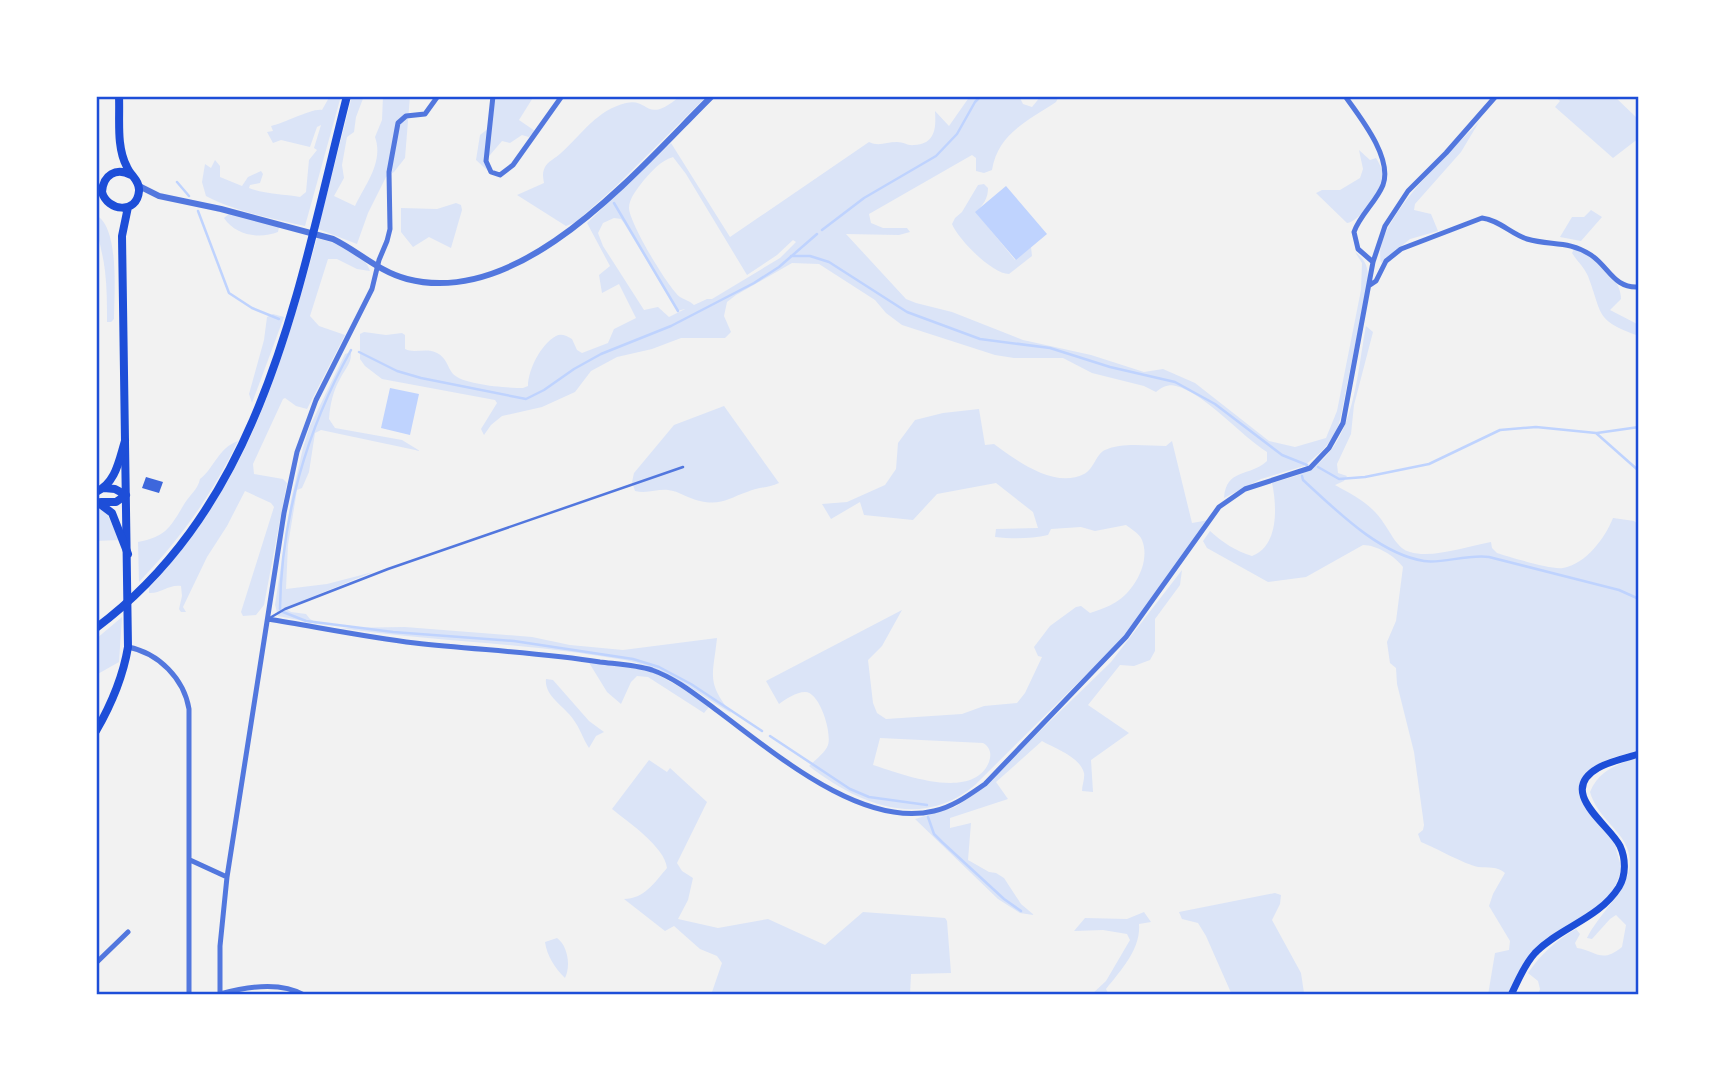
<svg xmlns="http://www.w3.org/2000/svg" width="1735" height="1091" viewBox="0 0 1735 1091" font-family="Karla,sans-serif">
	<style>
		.green { fill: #dbe4f7; fill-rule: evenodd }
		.water { fill: #bfd3fe }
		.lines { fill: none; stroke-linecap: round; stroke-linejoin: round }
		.stream { stroke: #bfd3fe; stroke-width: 2.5 }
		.building { fill: #3d67dc }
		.service { stroke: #5277de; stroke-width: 2.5 }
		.minor { stroke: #5277de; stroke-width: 5 }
		.tertiary { stroke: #5277de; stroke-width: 6 }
		.secondary { stroke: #1d4ed8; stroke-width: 7 }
		.primary { stroke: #1d4ed8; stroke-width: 8 }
		.trunk { stroke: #1d4ed8; stroke-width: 8 }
		.neatline { fill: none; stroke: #1d4ed8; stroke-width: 2.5 }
	</style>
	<rect width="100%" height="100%" fill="#f2f2f2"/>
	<path class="green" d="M330 96H341L305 226C272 218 236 212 206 196L202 182 205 164 211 168 215 160 220 166V177L242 186 248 177 261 171 263 174 260 183 250 185 249 188C264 194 283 194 300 197L306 192 309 160 317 150 314 148 321 125 317 127 310 147 281 140 273 143 267 132 273 131 271 126C285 123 312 108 322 110Z
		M352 96H364L356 117 354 132 347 137 342 165 344 178 334 196 355 206C365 185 384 162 375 137L382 120 383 96H410L405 158 394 172 386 177 368 213 357 244 318 229Z
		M491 96H534L519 120 535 131 529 137 522 135 510 143 502 141 484 162 487 170 476 160 480 135 489 128Z
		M680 96H707L615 187 576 222 566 226 517 195 544 183C543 177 542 173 545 167 548 161 556 158 561 153 582 134 597 110 626 103 650 97 645 126 680 96Z
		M970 96H1019L1023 104 1032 107 1041 96H1059L1056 102C1028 121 998 133 992 170L984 173 976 171V158L972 155 869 214 871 223 883 228H907L910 232 899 235 846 234 906 299 916 303 952 312 1023 340 1091 355 1144 372 1163 369 1195 383 1269 441 1295 447 1326 438 1337 411 1361 290 1362 263 1355 252C1366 260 1368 267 1368 280L1340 420 1335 435 1322 451 1304 466 1261 479 1224 498C1226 468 1250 477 1267 461V452C1240 435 1206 394 1176 386 1169 384 1162 387 1156 392L1144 386 1092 373 1063 358H1014L995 355 902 325 886 313 875 300 819 264 792 263 736 295 727 302 724 316 731 332 725 338H681L652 349 617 357 591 371 575 392 542 407 502 416 491 425 484 435 481 429 497 403 495 400 382 379 365 366 360 359V334L364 332 386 335 402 333 405 335V349C415 354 426 347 437 353 447 358 447 367 453 374 464 385 507 388 523 388L528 386C528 370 541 344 556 336 561 333 567 336 572 339L577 350 582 353 608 343 614 329 636 318 619 284 602 293 599 275 610 266 587 223 671 143 730 237 869 142C879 147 886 142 897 142 904 142 908 146 914 145 936 144 936 127 935 111L949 126ZM673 157 686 174 747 275 777 255 793 240 796 242 780 258 712 299H707L694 305C690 301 685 300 680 297 668 288 629 222 629 208 629 198 638 188 644 180 653 170 660 161 673 157ZM614 218 621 219 624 223 677 311 685 309 669 317 658 307 644 310 603 246 598 233 603 223Z
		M1554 96H1614L1638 119 1639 138 1613 158 1555 107 1560 101Z
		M1479 122 1461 152 1415 204 1414 210 1431 214 1438 231 1410 239 1381 263C1371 222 1453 150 1479 122Z
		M1359 150 1370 160 1376 158C1379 163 1382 168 1383 174 1384 187 1360 222 1347 223L1316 193 1322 190H1340L1360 178 1363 169Z
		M984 184 988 188C988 199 983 205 976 212L1015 260 1031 247 1032 256 1009 274C992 274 958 239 952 224L955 218 962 212 978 185Z
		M456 203 461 205 462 210 451 248 429 237 413 247 401 232V208L437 209Z
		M1591 210 1602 217 1581 241 1560 237 1572 217H1584Z
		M230 213 279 227 278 232C260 239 236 236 224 218Z
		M96 215C120 228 114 294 114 319L111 322H107C107 305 107 288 105 271 103 252 96 234 96 215Z
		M317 238C335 243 364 251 370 271L357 269 337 259H328L310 316 319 326 345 335 307 409 296 406 285 398 283 399 253 464 254 474 283 479 287 483 264 605 256 615 243 616 241 612 274 507 271 503 245 491 227 526 207 557 183 607 186 612H181L179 609 182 596 181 586C169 584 160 594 149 593V588C248 481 279 375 317 238Z
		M1575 247C1594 257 1621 276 1621 299L1610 310 1639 325V336C1595 320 1603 316 1588 276 1584 267 1577 261 1572 253Z
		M273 314 284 317 252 403 249 394 264 340 267 317Z
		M1366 326 1373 332 1354 405 1351 434 1337 464 1338 473 1347 476 1344 481 1335 485C1355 496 1373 505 1385 525 1392 535 1398 549 1410 552 1432 559 1468 546 1491 542L1492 548 1497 553C1510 557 1551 570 1563 568 1586 564 1605 538 1613 518L1634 521 1639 525V751C1617 756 1583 762 1583 789 1582 821 1605 820 1615 842 1616 845 1616 849 1617 853 1619 860 1622 865 1620 873 1610 913 1562 923 1535 949 1522 962 1515 979 1508 995H1488L1495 953 1509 950 1510 941 1489 906 1493 894 1505 873C1497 866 1488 868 1478 867 1464 864 1436 848 1421 842L1418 834 1423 830 1424 825 1414 752 1397 684 1396 668 1390 663 1387 642 1396 621 1403 567C1395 556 1377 545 1363 545L1306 577 1268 582 1207 548 1203 541 1210 531C1223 543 1236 551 1252 556 1279 546 1277 506 1272 483 1285 479 1300 476 1312 468 1355 441 1357 372 1366 326Z
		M351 352C352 363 345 369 340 379 333 391 330 405 329 419L335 428 402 440 420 451 321 430 315 433 309 472 302 488 297 490 288 545 286 589 327 584 373 572 285 608 291 612 306 614 310 619 319 624 278 616 275 605 291 500 303 448 310 426 345 354Z
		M724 406 779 483C768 488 758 487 747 492 729 498 721 506 700 501 689 499 679 491 668 490 657 489 647 494 635 491L632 482 634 473 674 425Z
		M979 409 985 445 994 444C1017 461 1055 489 1084 474 1094 469 1096 454 1105 450 1122 442 1148 446 1166 446L1172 441 1192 523 1209 520 1125 636 975 785C921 831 858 804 809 766 815 760 825 753 828 745 832 733 820 692 805 692 796 692 786 699 779 704L766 681 902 610 882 646 868 660 873 703 877 713 886 719 962 714 984 706 1017 703 1025 693 1042 657 1038 656 1034 647 1050 626 1076 607 1081 606 1090 613C1099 610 1108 607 1116 602 1134 591 1151 562 1142 540 1139 533 1131 529 1126 525L1095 531 1081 527 1051 529 1048 535C1031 539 1012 539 995 537L996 529 1038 528 1033 512 996 483 937 494 913 520 864 515 860 502 831 519 822 504 847 502 885 485 896 469 898 443 915 420 943 413ZM880 738 983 743C990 747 992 754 989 762 973 802 901 774 873 765Z
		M238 441C211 496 181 538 139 582L138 542C165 537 170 528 183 506 189 495 198 490 200 479 215 467 218 448 238 441Z
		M96 505 106 511 119 540 96 541Z
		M1182 570 1180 585 1155 619V651L1150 660 1134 666 1120 665 1088 705 1129 733 1091 760 1093 792 1082 791C1082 786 1085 778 1084 773 1080 757 1056 749 1042 741L996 782 1008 799 950 818V828L971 823 968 860 989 872 996 873 1004 878 1021 904 1034 915 1020 913 998 899 915 819 955 807 976 793 1111 662Z
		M122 617 119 662 96 675V639Z
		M405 627 532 637 570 645 623 650 717 638C713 677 706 681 731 713 705 698 681 679 653 668 630 659 604 657 580 653 500 642 420 640 341 628Z
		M588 661 651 671 685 690 709 707 704 713 648 677 637 676 631 682 621 704 607 692Z
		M546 679 553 680 589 721 604 732 596 736 589 748C583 739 580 728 573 719 564 706 544 696 546 679Z
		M1639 757V995H1538L1540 989 1538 981 1528 973C1541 954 1555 941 1576 929L1580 934 1575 943 1577 948C1597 951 1601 964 1622 947L1626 925 1616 915 1610 919 1592 939 1587 938C1603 905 1649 876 1621 837 1609 821 1596 812 1590 792 1599 770 1618 764 1639 757Z
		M649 760 667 772 670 768 707 802 677 863 682 871 693 878 688 900 678 919 718 928 768 919 825 945 863 912 945 918 947 921 951 973 911 974 910 995H711L722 963 717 956 700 949 674 926 665 931 624 899C644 899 655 882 667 868 665 847 628 822 612 809Z
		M1275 893 1281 895 1280 904 1272 920 1301 973 1304 993 1303 995H1232L1206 936 1198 923 1182 919 1179 912Z
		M1144 912 1151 922 1139 924C1141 949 1121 970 1106 989L1109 995H1091L1106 981 1130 940 1127 934 1103 930 1074 931 1085 918 1127 919Z
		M557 938C568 946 571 966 565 978 555 968 547 956 545 942Z"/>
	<path class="water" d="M1006 186 1047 234 1016 260 975 212Z
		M390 388 419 394 410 435 381 428Z"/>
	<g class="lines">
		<path class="stream" d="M177 182 189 196
			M614 203 678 311
			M198 211 229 293 252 308 279 319
			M822 230 864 198 936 156 957 134 975 102 981 96
			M791 256H810L829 262 907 312 980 339 1050 348 1110 367 1175 382 1215 404 1282 455 1307 465
			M359 352 397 371 421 378 526 399 544 390 574 369 601 354 671 326 754 283 779 267 817 234
			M1597 433 1639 427
			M1318 467 1339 479 1365 477 1429 464 1500 430 1536 427 1596 433 1639 471
			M1302 476 1303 480C1336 510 1379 554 1424 561 1442 564 1467 554 1489 557L1619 590 1639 599
			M280 609C281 518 307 429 351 350
			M283 612 306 621 393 632 514 641 633 659 659 667 691 684 762 731
			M770 736 850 789 869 797 927 805
			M928 817 934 834 942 842 1004 899 1021 911"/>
	</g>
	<path class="building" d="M146 477 163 482 159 493 142 488Z"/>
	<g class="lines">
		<path class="service" d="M268 619 285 609 388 569 683 467"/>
		<path class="minor" d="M493 96 486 161 491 172 500 175 513 165 562 96
			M1345 96C1360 117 1393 158 1383 185 1376 202 1360 215 1354 232L1358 249 1373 262
			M1370 285 1376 281 1386 261 1401 249 1482 218C1499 220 1511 234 1527 239 1551 246 1568 240 1591 255 1609 267 1614 289 1639 287
			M268 619C317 627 366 637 415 643 477 650 538 652 600 662 616 664 636 665 652 670 675 678 696 695 715 709 771 750 860 829 934 811 953 807 969 795 985 784L1126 637 1219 507 1245 489 1310 468 1329 448 1343 423 1373 262 1385 226 1408 191 1446 153 1496 96
			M128 647C159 653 184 679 189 709V995
			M190 860 227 877
			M96 963 128 932
			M220 994C245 987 280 981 304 995
			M220 995V946L227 877 284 513 297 452 316 400 372 289 379 260 387 241 390 229 389 172 398 123 406 116 425 114 438 96"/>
		<path class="tertiary" d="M139 186 159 196 221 209 333 239C358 251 379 272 407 279 523 309 638 169 712 96"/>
		<path class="secondary" d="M1511 995C1518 981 1524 965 1535 953 1560 927 1599 919 1619 887 1626 875 1626 859 1620 846 1610 825 1556 792 1598 768 1610 761 1626 758 1639 754"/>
		<path class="primary" d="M119 96C120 119 116 147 127 167 131 176 140 181 139 191 137 215 107 211 102 192 103 175 116 167 131 175
			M96 731C111 705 123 677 128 647L122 236 128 207"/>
		<path class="trunk" d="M96 492C116 483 119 460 125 441
			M96 501 112 513 128 554
			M101 502H116L126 495 115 489 104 488
			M96 628C265 502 298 288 347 96"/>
	</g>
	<rect width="1735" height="1091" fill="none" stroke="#ffffff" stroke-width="196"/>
	<rect x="98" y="98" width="1539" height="895" class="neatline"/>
</svg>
